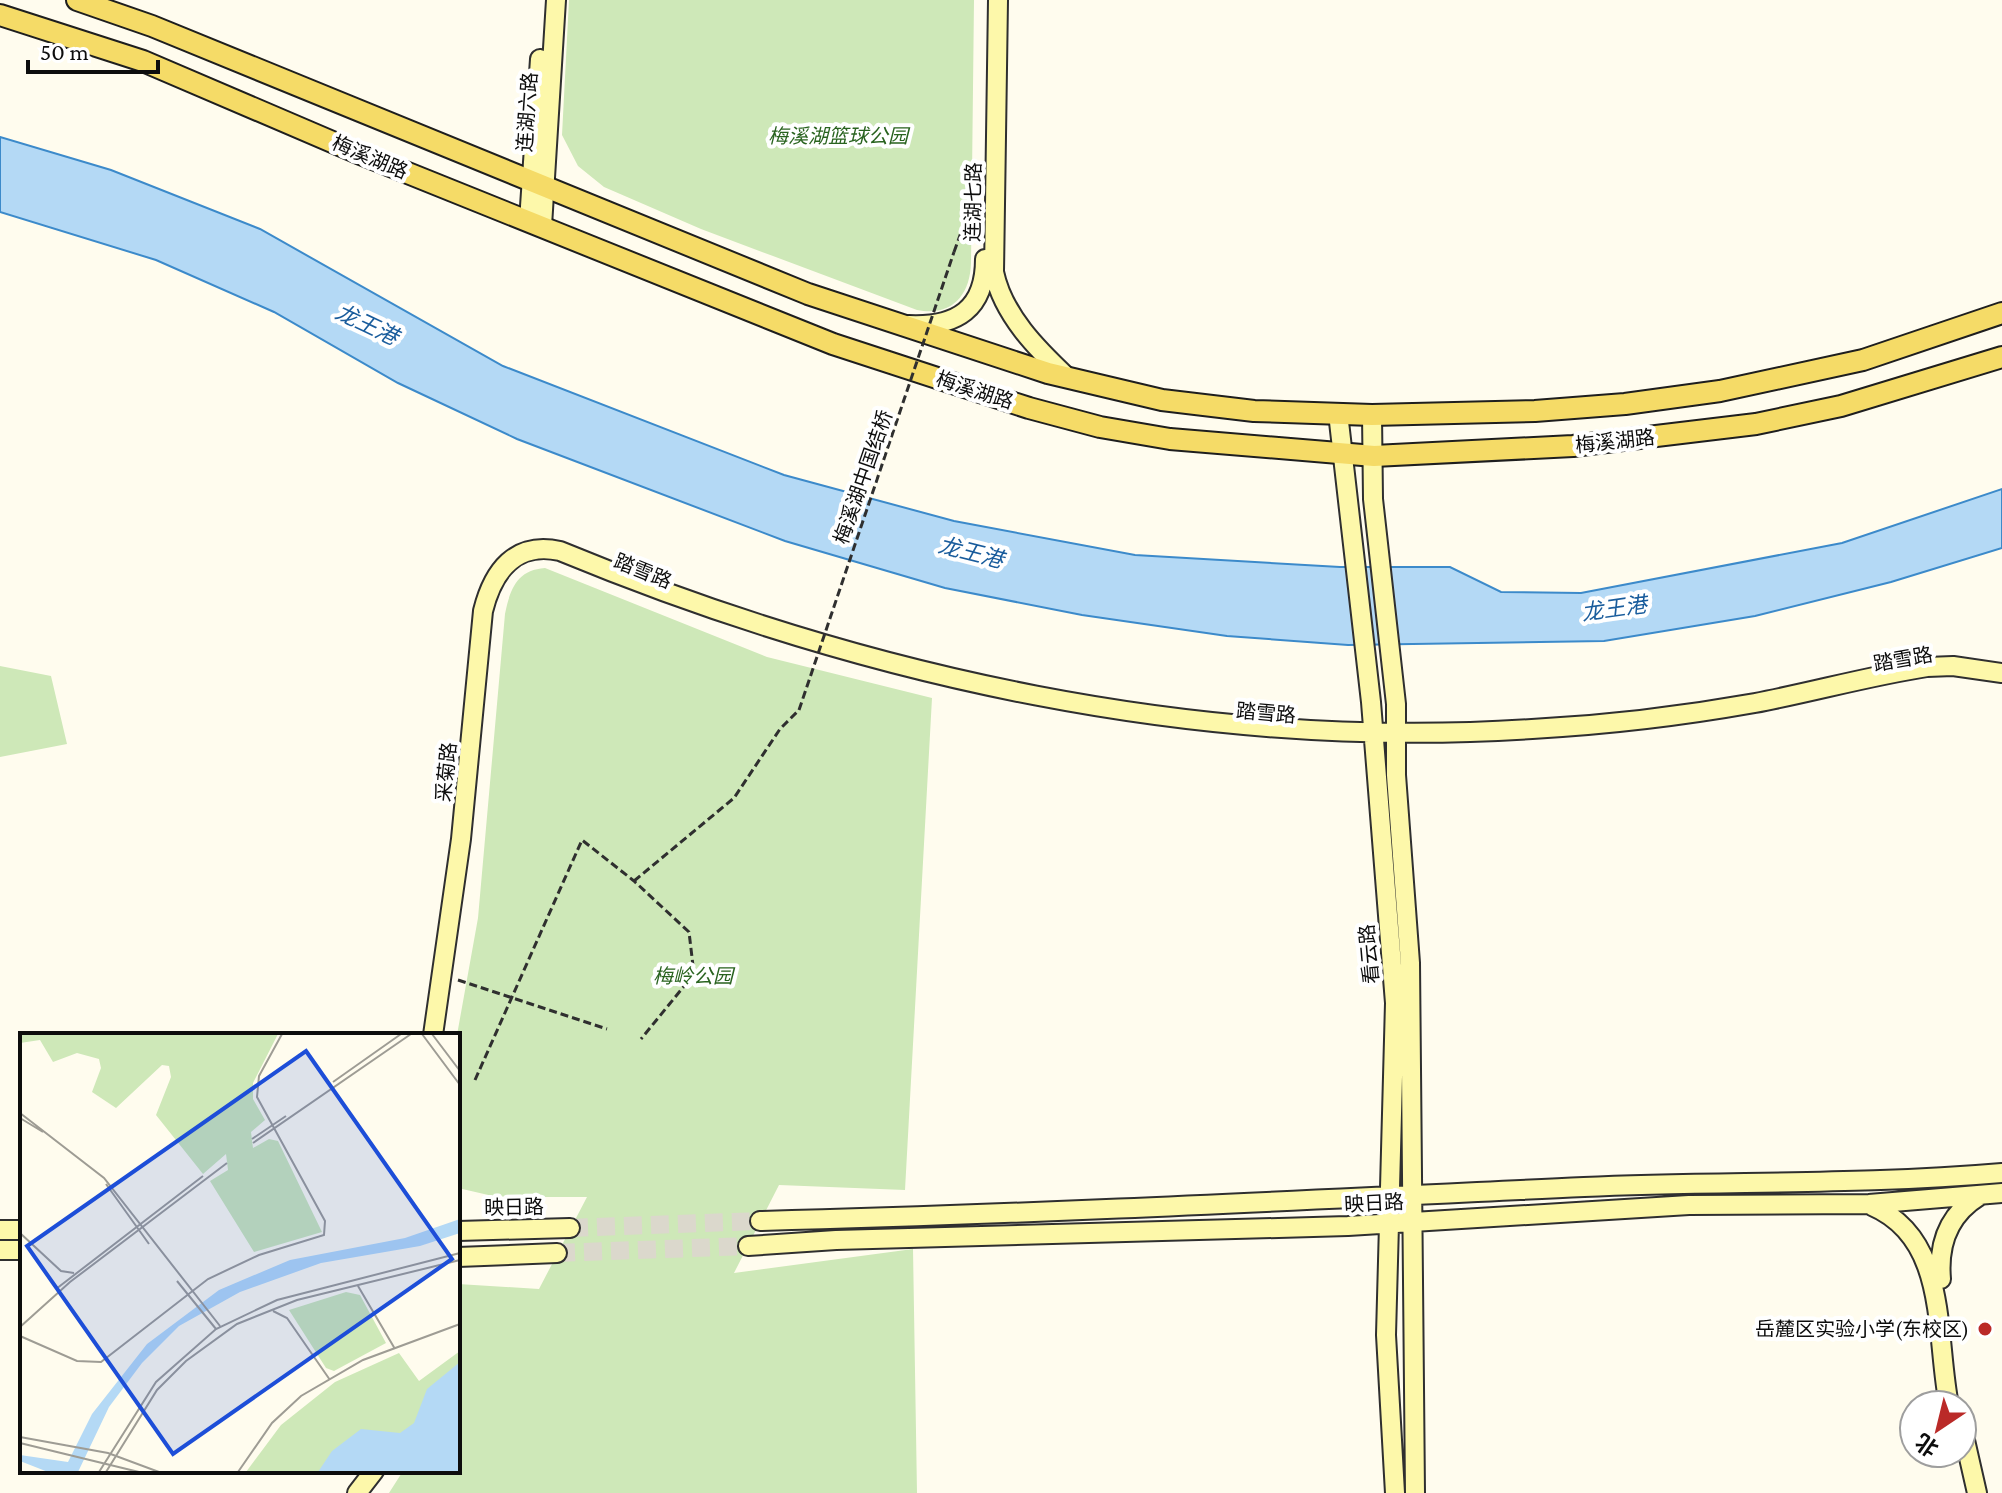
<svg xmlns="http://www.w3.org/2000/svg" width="2002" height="1493" viewBox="0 0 2002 1493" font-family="'Crimson Pro','Noto Sans SC',serif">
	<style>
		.green { fill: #cee8b8 }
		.water { fill: #b4d9f5; stroke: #3c8aca; stroke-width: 2 }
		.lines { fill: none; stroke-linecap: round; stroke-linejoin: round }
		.secondary-tunnel { stroke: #dbd8cc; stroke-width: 18; stroke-dasharray: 18 9; stroke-linecap: butt }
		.secondary-casing { stroke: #2f2f2f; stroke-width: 22 }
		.primary-casing { stroke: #1e1e1e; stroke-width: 24 }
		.path { stroke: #2f2f2f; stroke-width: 3; stroke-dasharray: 8 4; stroke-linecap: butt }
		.secondary { stroke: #fdf8aa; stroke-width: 18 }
		.primary { stroke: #f5db67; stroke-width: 20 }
		.path-bridge { stroke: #2f2f2f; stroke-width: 3; stroke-dasharray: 8 4; stroke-linecap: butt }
		.poi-dot { fill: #ba2a28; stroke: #fff; stroke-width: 3 }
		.labels { text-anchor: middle; stroke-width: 8; stroke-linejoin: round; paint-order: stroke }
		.street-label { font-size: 20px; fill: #0d0d0d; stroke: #fff }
		.park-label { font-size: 20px; font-style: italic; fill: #29631f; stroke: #fff }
		.poi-label { font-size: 20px; fill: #0d0d0d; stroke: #fff; text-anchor: end }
		.water-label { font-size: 22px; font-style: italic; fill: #195c9c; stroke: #fff }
		.inset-road { fill: none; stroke: #9e9c94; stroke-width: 2 }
		.view { fill: #1d4ed8; fill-opacity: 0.15; stroke: #1d4ed8; stroke-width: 4 }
		.inset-edge { fill: none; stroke: #0d0d0d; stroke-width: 4 }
	</style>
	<rect width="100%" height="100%" fill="#fffcee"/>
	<path class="green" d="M569 0H974L971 263C970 296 951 317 917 310L701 229 604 187 578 166 562 135Z
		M545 568 767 657 932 698 905 1190 779 1185 734 1273 913 1249 917 1493H389L403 1471H458V1284L539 1289 587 1197H497L458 1188 457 1035 478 918 505 614C510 589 517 570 545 568Z
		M0 666 51 676 67 744 0 757Z"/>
	<path class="water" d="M0 137 111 170 260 229 503 366 784 475 954 521 1135 555 1340 567H1450L1501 592 1581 593 1842 543 2002 489V548L1891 582 1755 616 1604 641 1348 645 1227 636 1082 615 945 588 785 541 517 439 398 383 274 312 156 260 0 212Z"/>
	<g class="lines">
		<path class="secondary-tunnel" d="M570 1228 760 1221
			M557 1253 748 1246"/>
		<defs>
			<path id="secondary" d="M998 0 994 272C1003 315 1037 349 1068 378
				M529 221 540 59
				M542 226 556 0
				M909 325C957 327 985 309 985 259
				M1338 413 1371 702 1395 1003 1386 1335 1395 1493
				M1372 415 1373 499 1396 704V775L1410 963 1415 1493
				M433 1035 461 839 483 611C493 571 515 541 560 551 865 677 1200 751 1532 729 1607 725 1682 716 1755 703 1813 692 1869 676 1927 667L1953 666 2002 673
				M1872 1206C1949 1239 1935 1335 1949 1405
				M760 1221C1035 1214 1309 1200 1584 1187 1724 1181 1863 1185 2002 1173
				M0 1230H22
				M458 1231 570 1228
				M748 1246 836 1240 1348 1226 1689 1205 1869 1204 2002 1193
				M0 1250H22
				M458 1257 557 1253
				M1941 1279C1938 1244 1948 1215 1979 1196
				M1962 1427 1977 1493
				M357 1493 374 1471"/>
			<path id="primary" d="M77 0 152 26 808 294 1048 373 1162 400 1254 411 1372 415 1535 411 1625 404 1720 391 1863 360 2002 313
				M0 15 143 61 358 153 833 344 1029 408 1100 427 1170 439 1374 456 1573 446 1756 424 1841 406 2002 357"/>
		</defs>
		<use href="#secondary" class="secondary-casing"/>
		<use href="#primary" class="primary-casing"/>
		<path class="path" d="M954 252 968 213 977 202
			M634 881 734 798 780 729 799 710
			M458 980 607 1029
			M475 1080 582 840 634 881 689 932 694 974 641 1039"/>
		<use href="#secondary" class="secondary"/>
		<use href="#primary" class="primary"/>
		<path class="path-bridge" d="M799 710 954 252"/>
	</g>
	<circle class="poi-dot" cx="1985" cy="1329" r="8"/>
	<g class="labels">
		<g class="street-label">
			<text transform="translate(527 112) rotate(-86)" y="7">连湖六路</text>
			<text transform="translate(370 157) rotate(23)" y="7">梅溪湖路</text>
			<text transform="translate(973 202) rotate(-89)" y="7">连湖七路</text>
			<text transform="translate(975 390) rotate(18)" y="7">梅溪湖路</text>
			<text transform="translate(1615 441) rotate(-6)" y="7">梅溪湖路</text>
			<text transform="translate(863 477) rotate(-71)" y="7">梅溪湖中国结桥</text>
			<text transform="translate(643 571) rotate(22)" y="7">踏雪路</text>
			<text transform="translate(1903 659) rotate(-10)" y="7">踏雪路</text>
			<text transform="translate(1266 713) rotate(5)" y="7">踏雪路</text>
			<text transform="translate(446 772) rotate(-84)" y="7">采菊路</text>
			<text transform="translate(1369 954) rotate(-95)" y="7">看云路</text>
			<text transform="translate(1374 1203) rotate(-3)" y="7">映日路</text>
			<text transform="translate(514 1207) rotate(-1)" y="7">映日路</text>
		</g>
		<g class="park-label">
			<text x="838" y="143">梅溪湖篮球公园</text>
			<text x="693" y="983">梅岭公园</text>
		</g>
		<g class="poi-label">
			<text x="1969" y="1336">岳麓区实验小学(东校区)</text>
		</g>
		<g class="water-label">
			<text transform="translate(367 324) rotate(25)" y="8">龙王港</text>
			<text transform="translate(971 552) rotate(14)" y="8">龙王港</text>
			<text transform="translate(1614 608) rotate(-8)" y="8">龙王港</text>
		</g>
	</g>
	<g transform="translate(20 1033)">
		<rect width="440" height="440" fill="#fffcee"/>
		<path d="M0 1H258L233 50V66L245 87 231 99 233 115 249 106 258 108 302 199 234 219 190 148 208 137 206 121 183 141 136 82 151 44 149 33 142 32 96 75 72 59 81 35 79 26 57 20 33 29 20 7 0 10ZM326 259 340 262 366 310 314 338 306 335 269 277ZM440 318V439H226L261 392 315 349 379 320 399 348Z" fill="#cee8b8"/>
		<path d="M440 186V200L400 213 301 230 220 259 159 293 122 330 89 374 58 439H28L0 428V422L48 429 72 381 127 311 199 257 270 227 385 205ZM440 329V439H298L312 418 341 396 380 400 394 390 407 356Z" fill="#b4d9f5"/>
		<path class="inset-road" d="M402 1 440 52M412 1 440 38M313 49 381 1M0 80 84 145 200 293M0 85 23 99M232 106 266 83M233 110 391 1M86 151 129 211M0 200 41 238 54 240M157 248 196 296M338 253 375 316M36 256 183 143M253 278 267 285 310 347M0 294 50 249 207 130M0 303 57 328 81 329 188 246 239 222 304 202 305 188 237 64 239 43 262 1M0 404 88 420 139 439M0 410 119 439M79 439 136 349 196 296 257 267 440 220M86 439 137 357 166 328 217 291 277 267 440 227M218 439 252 390 281 363 343 327 440 291"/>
		<path class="view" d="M286 18 432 226 153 421 7 213Z"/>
		<rect width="440" height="440" class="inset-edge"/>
	</g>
	<g transform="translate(1938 1429) rotate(215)"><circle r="38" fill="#ffffff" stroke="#9e9e9e" stroke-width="2"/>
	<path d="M0-6L14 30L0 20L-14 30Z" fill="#ba2a28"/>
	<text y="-12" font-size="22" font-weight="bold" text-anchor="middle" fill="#0d0d0d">北</text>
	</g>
	<path d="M28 60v12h130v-12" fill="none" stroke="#0d0d0d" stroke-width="4"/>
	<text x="40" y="60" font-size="24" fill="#0d0d0d" stroke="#ffffff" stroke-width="6" paint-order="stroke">50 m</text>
</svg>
